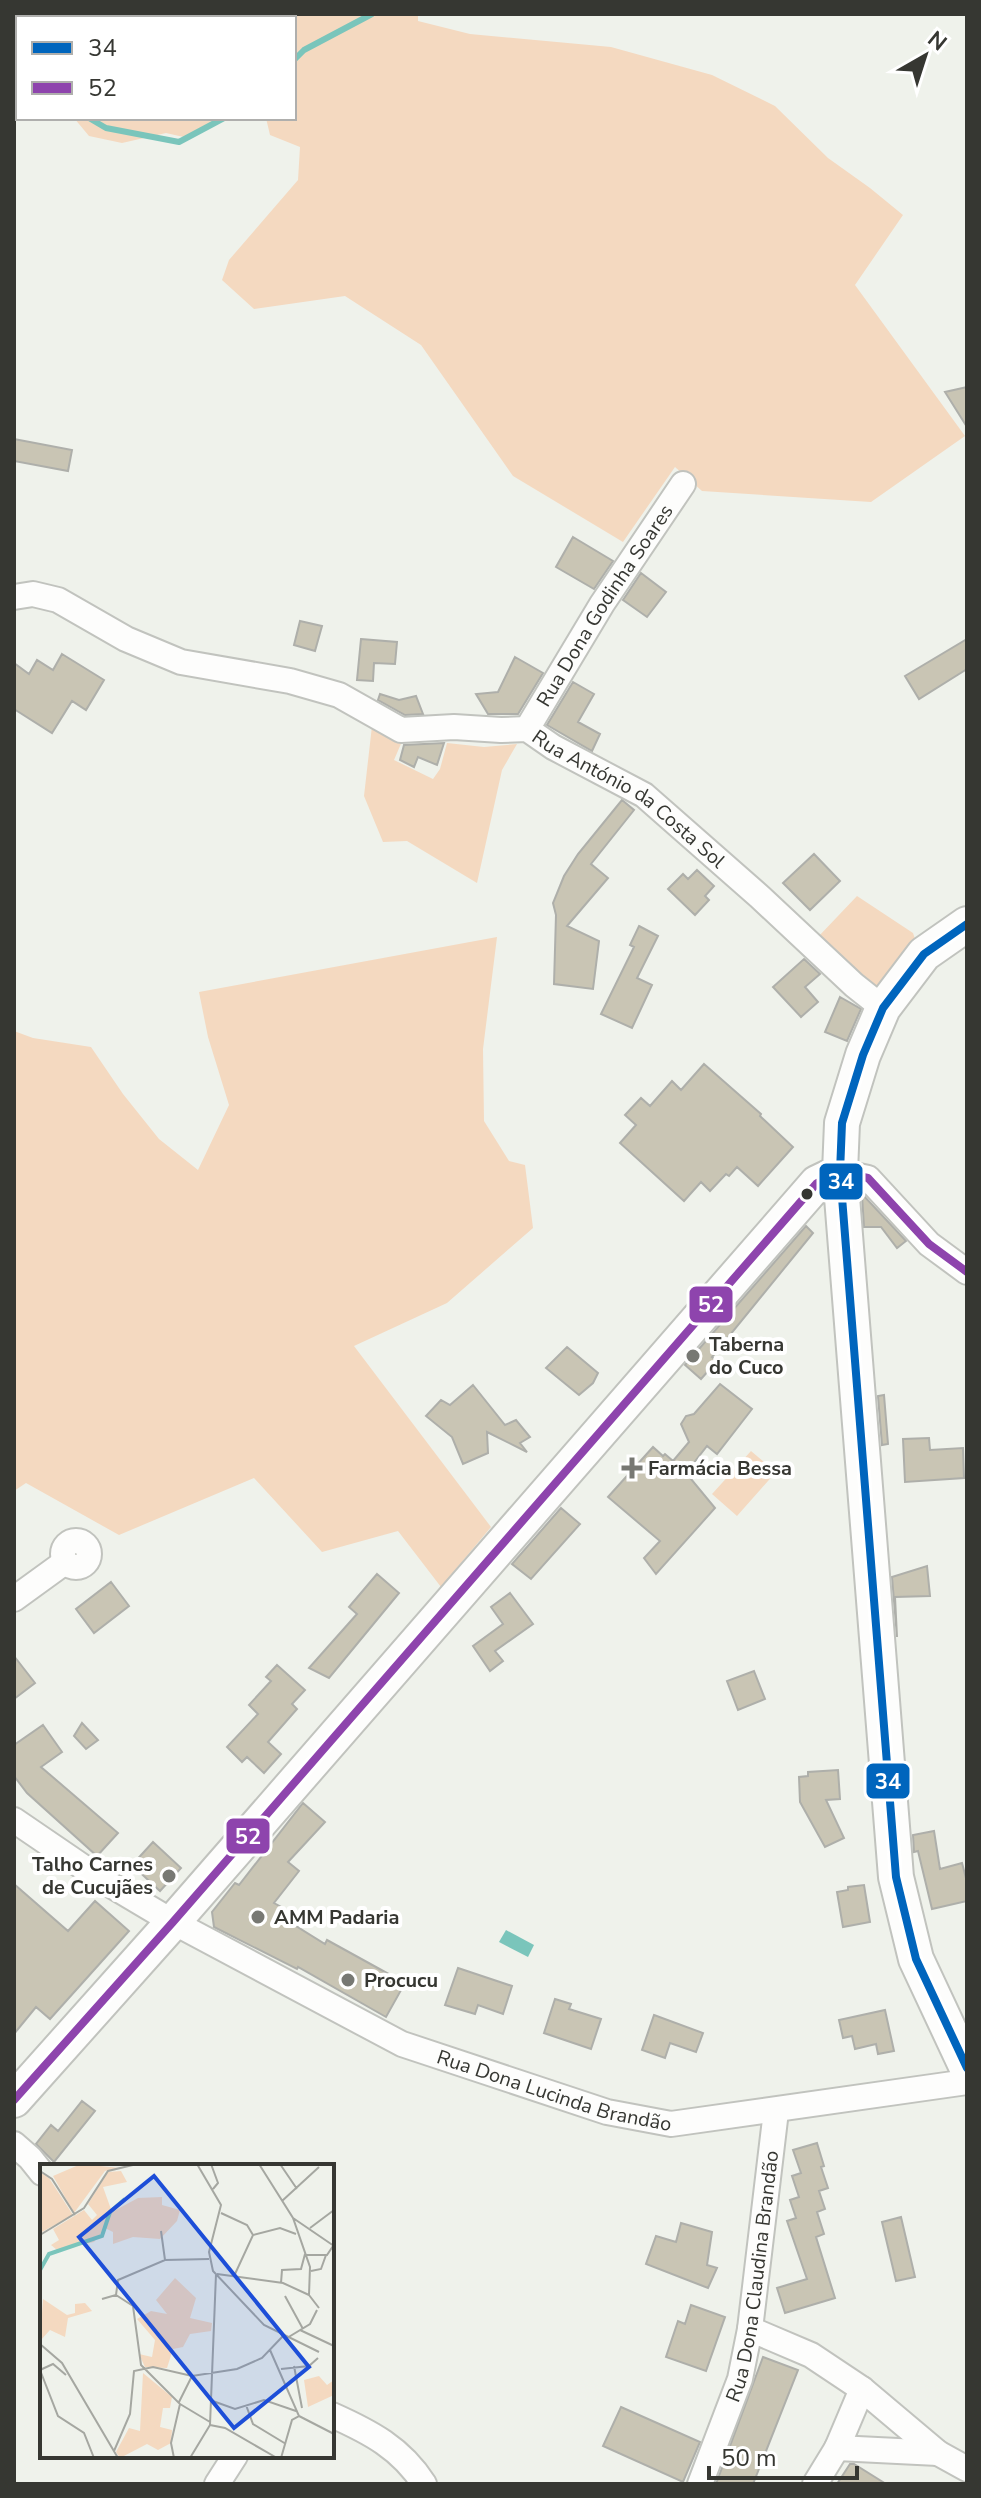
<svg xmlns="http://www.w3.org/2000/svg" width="981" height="2498" viewBox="0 0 981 2498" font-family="'Nunito Sans',sans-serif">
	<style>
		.green { fill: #f4d9c0 }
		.water { fill: #7ac5bb }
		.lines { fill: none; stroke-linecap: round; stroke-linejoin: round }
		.stream { stroke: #7ac5bb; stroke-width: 6 }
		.building { fill: #c9c5b4; stroke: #aeafaa; stroke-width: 2 }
		.minor-casing { stroke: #c1c3be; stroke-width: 28 }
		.secondary-casing { stroke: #c1c3be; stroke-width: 38 }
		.minor { stroke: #fdfdfc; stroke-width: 24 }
		.secondary { stroke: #fdfdfc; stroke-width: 34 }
		.bus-1-casing { stroke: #fff; stroke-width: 14 }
		.bus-2-casing { stroke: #fff; stroke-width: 14 }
		.bus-1 { stroke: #0065bd; stroke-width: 8 }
		.bus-2 { stroke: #8e44ad; stroke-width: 8 }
		.bus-dot { fill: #363732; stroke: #fff; stroke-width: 3 }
		.poi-dot { fill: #777873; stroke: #fff; stroke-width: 3 }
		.labels { text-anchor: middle; stroke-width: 8; stroke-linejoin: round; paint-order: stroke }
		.street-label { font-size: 20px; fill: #363732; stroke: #fff }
		.poi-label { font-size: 20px; font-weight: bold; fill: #363732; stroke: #fff; text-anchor: start }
		.inset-river { fill: none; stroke: #7ac5bb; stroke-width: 4 }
		.inset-road { fill: none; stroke: #a5a7a1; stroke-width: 2 }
		.view { fill: #1d4ed8; fill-opacity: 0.15; stroke: #1d4ed8; stroke-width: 4 }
		.inset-edge { fill: none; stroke: #363732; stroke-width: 4 }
		.line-badge { stroke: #fff; stroke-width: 3 }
		.badge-label { font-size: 22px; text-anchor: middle; font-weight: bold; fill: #fff }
	</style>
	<rect width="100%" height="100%" fill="#eff2eb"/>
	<path class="green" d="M14 14H418V21L470 34 611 47 712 75 775 106 828 158 870 188 903 215 855 285 965 436 871 502 702 491 675 467 623 542 513 476 421 345 345 296 254 309 222 280 229 260 298 180 300 147 270 135 266 118H294V18H18V84L14 82Z
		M74 118H218L188 138 166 133 122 143 89 136Z
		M372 726 403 739 394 760 433 779 440 769 447 743 484 747 517 744 502 770 477 883 407 841 383 842 364 796Z
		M857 896 913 933 915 939 912 945 874 992 818 937Z
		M497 937 483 1049 484 1121 509 1161 525 1165 533 1228 447 1303 354 1346 491 1527 441 1587 398 1531 322 1552 254 1478 119 1535 26 1483 14 1491V1031L33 1038 91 1047 123 1094 159 1139 198 1170 229 1105 208 1037 199 992Z
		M751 1451 776 1472 737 1516 712 1494Z"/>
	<path class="water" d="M506 1930 534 1945 528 1957 499 1942Z"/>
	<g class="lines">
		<path class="stream" d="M294 60 304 50 372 14
			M14 75 18 77
			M89 118 106 128 179 142 224 118"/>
	</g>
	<path class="building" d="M967 387V427L945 392Z
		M14 439 72 450 68 471 14 461Z
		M573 537 613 561 594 589 556 567Z
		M641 573 666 592 647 617 623 600Z
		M300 621 322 626 315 651 294 645Z
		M361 639 397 642 395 664 374 663 373 681 357 680Z
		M967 639V669L919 699 905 676Z
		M62 654 104 680 86 710 72 701 52 733 14 709V663L29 674 37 660 53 670Z
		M515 657 543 673 518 714H488L476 694 498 692Z
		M573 682 594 694 578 722 600 734 592 751 547 725Z
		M380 694 399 700 416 696 423 714 405 715 378 700Z
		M444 743 437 765 418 757 414 767 400 760 404 745Z
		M622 800 634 810 591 864 608 878 567 926 599 941 593 989 554 984 556 915 553 903 564 876 578 854Z
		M814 854 840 881 810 910 783 883Z
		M697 870 714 886 705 896 709 900 695 915 668 889 683 874 688 879Z
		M639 926 658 936 637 978 652 985 632 1028 601 1014 634 947 630 945Z
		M804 959 820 974 805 987 818 1002 801 1017 773 987Z
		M840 997 861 1009 847 1041 825 1032Z
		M704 1064 761 1114 760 1116 793 1147 758 1186 737 1167 729 1176 726 1174 710 1191 701 1182 684 1201 620 1143 636 1125 625 1115 641 1098 650 1106 672 1081 681 1090Z
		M862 1195H863L906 1241 897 1248 881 1227H864Z
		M806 1226 813 1233 712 1357 717 1361 701 1379 685 1365Z
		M567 1347 598 1373 593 1383 579 1395 546 1368Z
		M720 1384 752 1409 717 1454 707 1446 686 1473 715 1508 656 1574 644 1558 660 1541 608 1497 653 1447 663 1456 665 1454 673 1461 689 1442 681 1424 686 1416 694 1414Z
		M473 1385 505 1425 516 1420 530 1437 520 1443 527 1452 487 1432 488 1453 463 1464 452 1437 426 1416 441 1400 450 1405Z
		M884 1395 888 1444 882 1445 878 1396Z
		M929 1438 930 1450 963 1448 964 1478 905 1482 903 1439Z
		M561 1508 580 1524 531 1579 512 1564Z
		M927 1566 930 1596 895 1597 897 1637 892 1577Z
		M377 1574 399 1593 329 1678 309 1668 357 1614 349 1607Z
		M111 1582 129 1606 94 1633 76 1609Z
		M510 1593 533 1624 495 1651 503 1661 490 1671 473 1646 503 1624 491 1607Z
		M14 1656 35 1683 14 1699Z
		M277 1665 305 1690 292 1704 297 1709 268 1742 281 1754 264 1773 247 1757 242 1762 227 1747 258 1714 249 1705 271 1681 266 1677Z
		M754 1671 765 1699 738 1710 727 1681Z
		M82 1723 98 1740 86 1749 74 1736Z
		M43 1725 62 1752 41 1767 118 1833 97 1856 27 1793 14 1776V1745Z
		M838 1770 840 1799 826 1800 844 1838 825 1847 800 1802 799 1777 808 1776V1772Z
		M303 1803 325 1822 288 1862 299 1871 274 1903 283 1908 280 1916 325 1944 327 1940 405 1983 386 2017 298 1967 297 1969 214 1927 212 1912 235 1883 239 1885Z
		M934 1831 940 1869 962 1863 967 1882V1901L932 1909 918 1851 914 1852 913 1835Z
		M153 1842 181 1868 160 1891 132 1865Z
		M14 1884 68 1931 95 1901 129 1931 50 2019 36 2007 14 2034Z
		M864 1885 870 1922 843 1927 837 1892 848 1890V1887Z
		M458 1968 512 1986 503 2014 478 2005 475 2014 445 2005Z
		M555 1999 571 2004 569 2009 601 2019 591 2049 544 2033Z
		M885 2010 894 2051 878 2054 876 2044 855 2049 852 2036 843 2038 839 2020Z
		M654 2015 703 2033 696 2052 670 2043 665 2058 642 2050Z
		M82 2101 95 2111 54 2162 36 2144 51 2125 58 2131Z
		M817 2143 824 2166 821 2167 828 2188 819 2191 825 2209 817 2212 824 2234 816 2237 835 2298 785 2313 777 2288 807 2279 787 2221 796 2218 790 2200 799 2197 792 2176 801 2173 793 2150Z
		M901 2217 915 2277 896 2281 882 2222Z
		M681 2223 712 2232 707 2265 717 2268 708 2288 646 2264 656 2236 676 2242Z
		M691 2305 725 2317 706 2371 666 2357 678 2321 685 2324Z
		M763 2357 798 2370 753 2484H716Z
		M621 2407 700 2442 683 2482 603 2446Z
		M850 2464H854L886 2484H837Z"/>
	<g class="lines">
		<defs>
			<g id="minor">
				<path id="s1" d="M14 597 33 594 58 600 126 639 181 662 290 681 339 695 401 730 454 727 501 730 527 729 553 747 644 795 760 897 854 985 883 1008"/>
				<path id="s2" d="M527 729 602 604 683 484"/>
				<path d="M840 1172 868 1178 929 1244 967 1272"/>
				<circle cx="76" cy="1554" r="13"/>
				<path d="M14 1599 65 1562"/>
				<path id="s3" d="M14 1820 99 1878 173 1922 402 2044 607 2112 671 2124 967 2082"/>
				<path d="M14 2144 30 2158 42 2173"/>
				<path d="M750 2329 811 2355 862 2389 938 2453 967 2469"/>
				<path d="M332 2415C370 2432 401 2448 424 2484"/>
				<path d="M837 2448 938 2453"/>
				<path d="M217 2484 235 2456"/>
				<path id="s4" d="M700 2484 740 2379 750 2329 776 2111"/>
				<path d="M815 2484 837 2448 862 2389"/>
			</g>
			<path id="secondary" d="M967 924 924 954 883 1008 863 1055 842 1123 840 1172 896 1877 916 1959 967 2068
				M14 2100 173 1922 817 1183 840 1172"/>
		</defs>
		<use href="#minor" class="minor-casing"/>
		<use href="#secondary" class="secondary-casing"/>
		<use href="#minor" class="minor"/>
		<use href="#secondary" class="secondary"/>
		<defs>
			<path id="bus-1" d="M967 924 924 954 883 1008 863 1055 842 1123 840 1172 896 1877 916 1959 967 2068"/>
			<path id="bus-2" d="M14 2100 173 1922 817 1183 840 1172 868 1178 929 1244 967 1272"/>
		</defs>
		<use href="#bus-1" class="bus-1-casing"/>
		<use href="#bus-2" class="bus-2-casing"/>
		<use href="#bus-1" class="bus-1"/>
		<use href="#bus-2" class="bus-2"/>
	</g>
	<circle class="bus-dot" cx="807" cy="1194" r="7"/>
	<g class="poi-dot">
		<circle cx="693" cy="1356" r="8"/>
		<path d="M628 1456h8v8h8v8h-8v8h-8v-8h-8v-8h8z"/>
		<circle cx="169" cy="1876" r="8"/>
		<circle cx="258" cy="1917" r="8"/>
		<circle cx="348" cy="1980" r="8"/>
	</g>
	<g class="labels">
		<g class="street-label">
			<text dy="7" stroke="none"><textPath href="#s2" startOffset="146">Rua Dona Godinha Soares</textPath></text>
			<text dy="7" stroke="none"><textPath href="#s1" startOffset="666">Rua António da Costa Sol</textPath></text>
			<text dy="7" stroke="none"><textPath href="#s3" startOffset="608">Rua Dona Lucinda Brandão</textPath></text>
			<text dy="7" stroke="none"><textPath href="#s4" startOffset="216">Rua Dona Claudina Brandão</textPath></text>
		</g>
		<g class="poi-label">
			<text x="709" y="1351">Taberna<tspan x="709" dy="23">do Cuco</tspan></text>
			<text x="648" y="1475">Farmácia Bessa</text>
			<text x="153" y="1871" text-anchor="end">Talho Carnes<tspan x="153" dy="23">de Cucujães</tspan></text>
			<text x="274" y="1924">AMM Padaria</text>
			<text x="364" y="1987">Procucu</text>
		</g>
	</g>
	<g transform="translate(40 2164)">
		<rect width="294" height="294" fill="#eff2eb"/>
		<path d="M41 0 80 4 65 7 34 49 13 12ZM81 7 87 18 63 23 72 48 98 34 122 33V41L140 46 137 57 120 75 93 73 73 80V68L65 64 54 78 17 86 11 81 19 76 13 65 44 46 52 56 57 51 48 40 68 8ZM0 8 9 14 33 51 0 69ZM135 114 156 134 150 154 172 159 171 167 150 170 143 183 133 185 127 204 105 203 99 190 112 193 115 176 97 155 111 147 127 150 116 136ZM3 135 27 151 35 149V140L45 139 52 147 28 154 25 173 10 166 0 177ZM103 209 132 233 130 244H123L120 263 132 266 131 279 118 286 107 280 80 294 76 288 89 264 100 267ZM279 212 287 221 294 216V231L268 243 264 216Z" fill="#f4d9c0"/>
		<path class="inset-river" d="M0 106 9 90 62 72 70 48 85 35"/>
		<path class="inset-road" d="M157 0 181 41 169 88 173 107 224 161 279 188M171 0 178 19 173 25M219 0 253 54 270 103 269 131 279 144M240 0 257 25M0 7 12 15 35 51M242 37 279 3M181 49 207 61 213 71M253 54 294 82M270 64 294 46M121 67 125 96M0 71 44 44 68 7 97 0M266 91H287L293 82M271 107 281 105 286 91M177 110 243 119 269 131M195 110 213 71 240 64 256 70M241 119 242 106 261 105 265 90M76 131 93 142 101 201 140 240 131 279 134 294M245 132 263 165M62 135 76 131 78 116 125 96 169 95M260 166 294 182M247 174 270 160 277 146M0 180 22 199 78 294M230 186 259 252 252 256 241 294M254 202 262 244M241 205 269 202 278 194M0 206 18 252 44 269 54 294M0 206 13 200 26 211M170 236 195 245 224 236 256 247M139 238 152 212M140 240 170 258M206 241 213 260 246 280M259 252 294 270M170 261 185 264 237 294M74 287 90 250 94 207 113 203 152 212 197 205 222 194 243 172M150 294 170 261 176 110"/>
		<path class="view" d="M114 12 269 203 194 264 39 73Z"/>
		<rect width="294" height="294" class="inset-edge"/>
	</g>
	<g class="line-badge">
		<rect x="818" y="1162" width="46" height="39" rx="8" fill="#0065bd"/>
		<rect x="688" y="1285" width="46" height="39" rx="8" fill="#8e44ad"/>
		<rect x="865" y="1762" width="46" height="38" rx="8" fill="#0065bd"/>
		<rect x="225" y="1817" width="46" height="38" rx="8" fill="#8e44ad"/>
	</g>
	<g class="badge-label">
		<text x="841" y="1189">34</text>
		<text x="711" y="1312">52</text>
		<text x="888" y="1789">34</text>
		<text x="248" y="1844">52</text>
	</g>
	<rect width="981" height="2498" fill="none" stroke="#363732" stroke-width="32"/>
	<rect x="16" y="16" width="280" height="104" fill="#ffffff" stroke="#afafad" stroke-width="2"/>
	<rect x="32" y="42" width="40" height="12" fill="#0065bd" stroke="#afafad" stroke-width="2"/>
	<text x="88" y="56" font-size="24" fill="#363732">34</text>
	<rect x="32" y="82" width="40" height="12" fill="#8e44ad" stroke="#afafad" stroke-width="2"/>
	<text x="88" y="96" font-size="24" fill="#363732">52</text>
	<g transform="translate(925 56) rotate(39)" stroke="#ffffff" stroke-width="6" paint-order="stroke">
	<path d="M0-6L14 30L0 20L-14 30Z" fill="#363732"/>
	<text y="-12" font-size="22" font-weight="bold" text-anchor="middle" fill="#363732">N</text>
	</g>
	<path d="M709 2466v12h148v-12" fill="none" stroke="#363732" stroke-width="4"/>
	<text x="721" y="2466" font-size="24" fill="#363732" stroke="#ffffff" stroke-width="6" paint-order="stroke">50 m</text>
</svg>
